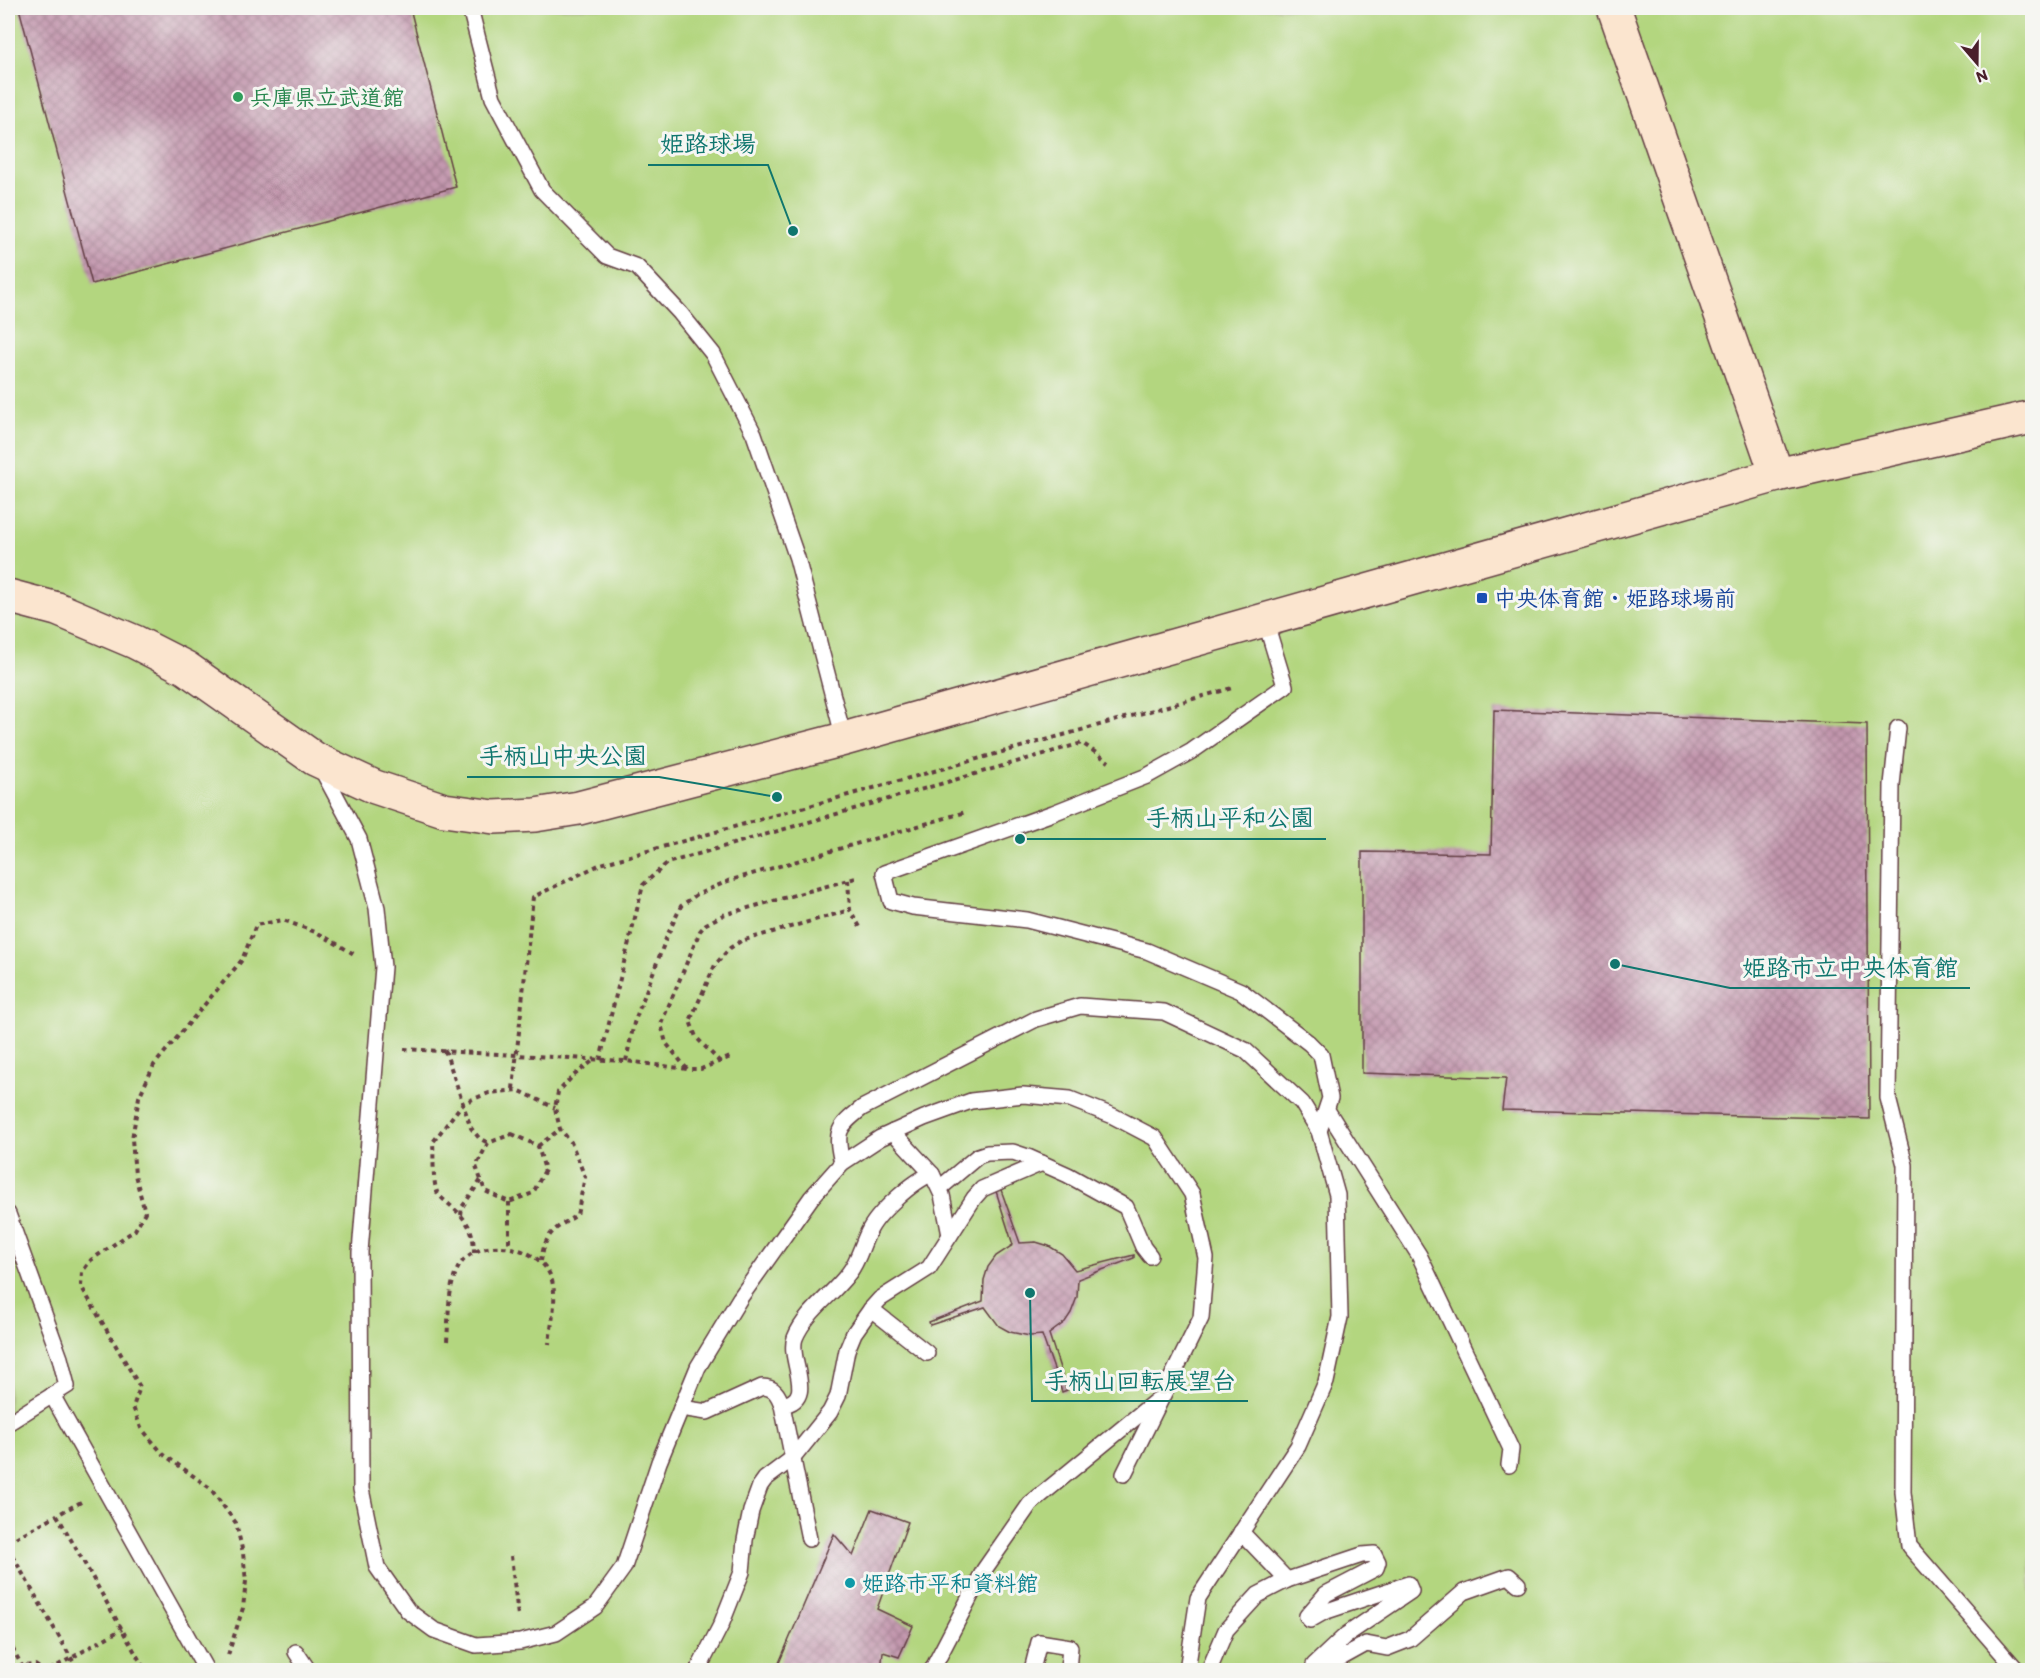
<svg xmlns="http://www.w3.org/2000/svg" width="2040" height="1678" font-family="Itim,'Klee One',sans-serif">
  <defs>
    <pattern id="building-cross-hatch" width="8" height="8" patternUnits="userSpaceOnUse" patternTransform="scale(1.5)"><rect width="8" height="8" fill="#c397ae"/><path d="M0 0l8 8M0 8l8-8" fill="none" stroke="#a07b8e"/></pattern>
  </defs>
  <rect width="100%" height="100%" fill="#f6f6f2"/>
  <filter id="ink" filterUnits="userSpaceOnUse"><feTurbulence type="fractalNoise" baseFrequency=".0167" numOctaves="2"/><feDisplacementMap in="SourceGraphic" scale="12" xChannelSelector="R" yChannelSelector="G"/><feConvolveMatrix kernelMatrix="1 2 1 2 8 2 1 2 1" color-interpolation-filters="sRGB"/></filter>
  <filter id="wash" filterUnits="userSpaceOnUse"><feTurbulence type="fractalNoise" baseFrequency=".008" numOctaves="4" result="noise"/><feDisplacementMap in="SourceGraphic" scale="24" xChannelSelector="R" yChannelSelector="G"/><feGaussianBlur stdDeviation="1.35" result="paint"/><feColorMatrix in="noise" values="0 0 0 0 0 0 0 0 0 0 0 0 0 0 0 0 0 1.4 0 .05"/><feComposite in="paint" operator="in"/></filter>
  <g filter="url(#wash)">
    <rect width="100%" height="100%" fill="#ede5c9"/>
    <!-- green -->
    <rect fill="#b3d67f" stroke="#7e7a55" stroke-width="1.5" x="8" y="8" width="2024" height="1662"/>
    <g id="blocks">
      <!-- building -->
      <g fill="url(#building-cross-hatch)">
        <path d="M19,8H410L456,187L92,284Z"/>
        <path d="M1494,710L1867,724L1869,1119L1502,1110L1506,1078L1362,1073V852L1491,854Z"/>
        <path d="M1000,1187L1020,1243L1036,1242L1049,1246L1062,1254L1075,1270L1134,1255V1258L1078,1279L1077,1297L1071,1313L1065,1322L1049,1334L1067,1390L1062,1392L1042,1335L1030,1336L1010,1332L999,1326L985,1307L930,1325L929,1322L983,1301L984,1280L988,1267L996,1256L1013,1245L995,1188Z"/>
        <path d="M872,1509L908,1522L877,1609L913,1626L899,1657L883,1652L881,1670H776L834,1534L853,1556Z"/>
      </g>
    </g>
  </g>
  <g filter="url(#ink)">
    <use href="#blocks" fill-opacity="0" stroke="#623d43" stroke-width="1.5"/>
    <g fill="none" stroke-linecap="round" stroke-linejoin="round">
      <!-- lane casing -->
      <g stroke="#623d43" stroke-width="18">
        <g id="lane">
          <path d="M470,8L493,98L542,190L607,256L637,267L680,313L713,354L754,434L797,558L844,739"/>
          <path d="M1265,620L1285,686L1192,751L1147,776L1053,813L884,873L891,901L913,907L1027,920L1147,951L1241,991L1309,1043L1321,1055L1330,1098L1319,1131"/>
          <path d="M1898,728L1892,785L1888,1098L1905,1165L1903,1492L1909,1546L2017,1670"/>
          <path d="M320,766L359,839L377,908L383,967L360,1252L361,1489L377,1567L408,1611L434,1630L476,1645L520,1642L556,1633L595,1607L624,1567L659,1462L698,1367L740,1298L811,1198L842,1163L880,1138L924,1118L971,1101L1023,1095L1070,1099L1113,1116L1155,1138L1192,1194L1206,1258L1201,1318L1124,1474"/>
          <path d="M1327,1110L1419,1255L1511,1449L1509,1465"/>
          <path d="M893,1132L932,1174L942,1195L950,1235"/>
          <path d="M842,1163C835,1131 837,1128 862,1108L1036,1019L1080,1006L1164,1012L1245,1050L1302,1103L1319,1131L1337,1195L1340,1317L1326,1382L1298,1446L1198,1598L1187,1670"/>
          <path d="M940,1188L978,1156L987,1153L1013,1152L1028,1157L1068,1175L1126,1207L1143,1247L1150,1256"/>
          <path d="M8,1214L60,1358L67,1386L8,1423"/>
          <path d="M871,1309L927,1353"/>
          <path d="M52,1395L206,1670"/>
          <path d="M782,1405C818,1400 787,1360 795,1338C805,1313 832,1295 848,1274C859,1261 862,1243 870,1229C879,1212 914,1180 932,1174"/>
          <path d="M681,1408L707,1412L762,1387C774,1387 778,1394 782,1405L809,1539"/>
          <path d="M1241,1532L1287,1580"/>
          <path d="M296,1652L308,1670"/>
          <path d="M698,1670L721,1625L742,1572L745,1540L751,1511L760,1486L765,1479L793,1458L830,1412L838,1396L847,1350L854,1333L871,1309L880,1299L929,1268L974,1198L982,1189L1042,1163"/>
          <path d="M932,1670L984,1570L1030,1504L1157,1400"/>
          <path d="M1032,1670L1039,1642L1070,1647L1068,1670"/>
          <path d="M1209,1670L1226,1630L1258,1595L1287,1580L1362,1555L1374,1554L1378,1562L1376,1568L1326,1594L1307,1616L1310,1620L1324,1612L1408,1584L1411,1591L1346,1635L1314,1665L1318,1670"/>
          <path d="M1319,1670L1366,1644L1387,1648L1410,1639L1464,1592L1509,1576L1518,1584"/>
        </g>
      </g>
      <!-- secondary casing -->
      <g stroke="#623d43" stroke-width="36">
        <g id="secondary">
          <path d="M1614,8L1777,475"/>
          <path d="M8,596L57,609L135,642L186,668L315,759L375,787L444,810L494,817L535,815L579,808L844,739L1777,475L2032,417"/>
        </g>
      </g>
      <!-- path -->
      <g stroke="#623d43" stroke-width="4" stroke-dasharray="4.5 4.5" stroke-linecap="butt">
        <path d="M848,880L850,910L860,927"/>
        <path d="M404,1049L626,1061L687,1069H701L733,1056"/>
        <path d="M445,1050L471,1128L479,1138L488,1143"/>
        <path d="M600,1060L643,885L667,863L1082,743L1109,762"/>
        <path d="M626,1061L634,1023L667,936L681,906L696,895L728,881L966,812"/>
        <path d="M720,1062L696,1037L690,1021L715,965L730,948L741,941L850,910"/>
        <path d="M687,1069L666,1043L661,1024L700,931L706,924L723,915L859,877"/>
        <path d="M513,1089L533,897L601,864L1232,688"/>
        <path d="M512,1134L538,1146L545,1170L533,1193L509,1202L485,1191L476,1166L488,1143Z"/>
        <path d="M538,1146L560,1129"/>
        <path d="M509,1202V1247"/>
        <path d="M461,1215L462,1207L481,1180"/>
        <path d="M474,1253C474,1231 468,1221 452,1207C448,1203 442,1199 438,1194C432,1183 434,1155 433,1142L463,1103L489,1093L518,1090L555,1108"/>
        <path d="M541,1261C545,1233 554,1229 577,1215L585,1177L571,1142L560,1129L555,1108L558,1092L573,1076L594,1060"/>
        <path d="M447,1341C449,1317 447,1290 458,1268C475,1235 536,1243 550,1275C559,1296 551,1322 549,1344"/>
        <path d="M81,1502L57,1515L145,1670"/>
        <path d="M8,1542L57,1515"/>
        <path d="M8,1548L78,1670"/>
        <path d="M511,1556L518,1616"/>
        <path d="M8,1640L22,1666"/>
        <path d="M228,1655L243,1608L246,1581L243,1553L236,1523L210,1488L163,1454L141,1428L133,1407L140,1387L81,1286L82,1272L91,1260L135,1230L145,1212L135,1175L132,1139L139,1097L154,1065L242,960L256,925L283,920L318,933L354,954"/>
        <path d="M19,1670L22,1666L35,1665L43,1670"/>
        <path d="M50,1670L122,1629"/>
      </g>
      <!-- lane -->
      <use href="#lane" stroke="#fff" stroke-width="15"/>
      <!-- secondary -->
      <use href="#secondary" stroke="#fbe5cf" stroke-width="33"/>
    </g>
  </g>
  <!-- markers -->
  <circle fill="#2e9e5b" stroke="#f6f6f2" stroke-width="2" cx="238" cy="97" r="6"/>
  <rect fill="#1a4fb4" stroke="#f6f6f2" stroke-width="2" x="1476" y="592" width="12" height="12" rx="3"/>
  <circle fill="#0f9aa8" stroke="#f6f6f2" stroke-width="2" cx="850" cy="1583" r="6"/>
  <g text-anchor="middle" stroke-width="6" stroke-linejoin="round" paint-order="stroke">
    <!-- leisure labels -->
    <g font-size="22" font-weight="bold" fill="#27864d" stroke="#f6f6f2" text-anchor="start">
      <text x="250" y="105">兵庫県立武道館</text>
    </g>
    <!-- transit labels -->
    <g font-size="22" font-weight="bold" fill="#164399" stroke="#f6f6f2" text-anchor="start">
      <text x="1494" y="606">中央体育館・姫路球場前</text>
    </g>
    <!-- culture labels -->
    <g font-size="22" font-weight="bold" fill="#0d838f" stroke="#f6f6f2" text-anchor="start">
      <text x="862" y="1591">姫路市平和資料館</text>
    </g>
  </g>
  <!-- callouts -->
  <path fill="none" stroke="#0f766e" stroke-width="2" d="M793 231L768 165H648M777 797L659 777H467M1020 839L1134 839H1326M1615 964L1730 988H1970M1030 1293L1032 1401H1248"/>
  <g fill="#0f766e" stroke="#f6f6f2" stroke-width="2">
    <circle cx="793" cy="231" r="6"/>
    <circle cx="777" cy="797" r="6"/>
    <circle cx="1020" cy="839" r="6"/>
    <circle cx="1615" cy="964" r="6"/>
    <circle cx="1030" cy="1293" r="6"/>
  </g>
  <g font-size="24" text-anchor="middle" font-weight="bold" fill="#0f766e" stroke="#f6f6f2" stroke-width="6" stroke-linejoin="round" paint-order="stroke">
    <text x="708" y="152">姫路球場</text>
    <text x="563" y="764">手柄山中央公園</text>
    <text x="1230" y="826">手柄山平和公園</text>
    <text x="1850" y="976">姫路市立中央体育館</text>
    <text x="1140" y="1389">手柄山回転展望台</text>
  </g>
  <!-- margin -->
  <rect width="2040" height="1678" fill="none" stroke="#f6f6f2" stroke-width="30"/>
  <!-- north arrow -->
  <g transform="translate(1977 63) rotate(160)" stroke="#f6f6f2" stroke-width="4.5" paint-order="stroke">
  <path d="M0-4.5L10 22L0 15L-10 22Z" fill="#4a1f2b"/>
  <text y="-9" font-size="16" font-weight="bold" text-anchor="middle" fill="#4a1f2b">N</text>
  </g>
</svg>
